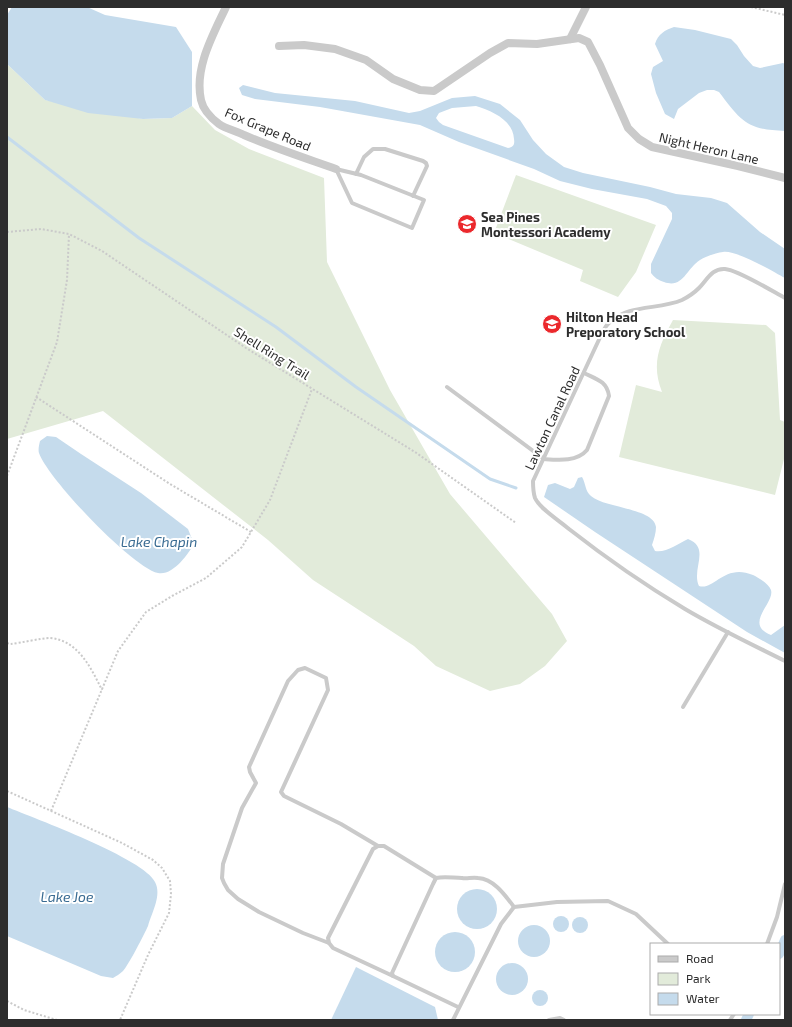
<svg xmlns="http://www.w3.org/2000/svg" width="792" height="1027" font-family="'Exo 2',sans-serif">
  <rect width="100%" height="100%" fill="#fff"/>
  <!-- green -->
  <g fill="#e2ebda">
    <path d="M7,64L45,100L143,119L172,118L192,106L215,130L249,149L324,178L327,262L390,390L450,494L552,614L567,641L545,666L520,684L490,691L436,666L414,646L313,580L268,540L103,411L7,439Z"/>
    <path d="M516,175L656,225L636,272L618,297L580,281L583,270L494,233Z"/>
    <path d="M673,320L766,325L775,333L780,420L785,422V455L775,495L619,457L636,385L662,392C651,364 659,345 673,320Z"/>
  </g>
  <!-- water -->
  <g fill="#c5dbec" fill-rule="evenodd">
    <path d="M12,7H87L105,15L176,27L192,52V106L172,118L143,119L88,113L45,100L7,64V15Z"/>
    <path d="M674,27L695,30L731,39L737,45L744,56L753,66L760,68L783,63L785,64V131C747,130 741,121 719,92L714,90H707L699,93L678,109L674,119L665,114L656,93L651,74L653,67L663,61L655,44C658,34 665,30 674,27Z"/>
    <path d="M243,85L275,93L355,101L409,113L420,111L452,98L475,96L500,104L520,120L533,140L546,154L564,167L583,173L650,187L676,194L711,198L727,203L760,232L785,249V278C772,271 737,250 723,252C716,253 706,256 700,260C686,269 683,289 664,282C658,280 655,278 651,273V264L672,219V213L666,206L647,199L592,189L560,181L534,169L459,142L420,125L320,107L255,99L242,95L239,88ZM476,106C492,111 513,120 514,139C515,145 513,147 508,148L443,125L439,122L436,118L439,113L452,108Z"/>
    <path d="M47,436L56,437L81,454L141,493L188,529L194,544C188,554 173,576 158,573C133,568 48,479 39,453C38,450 39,445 40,441Z"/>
    <path d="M582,477C586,484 585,491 591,496C604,508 654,508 656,527C656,533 654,539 652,545L655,551C666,553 678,544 688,539C711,548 691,569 699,586C714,591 724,563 753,575C759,578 769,584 771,590C775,603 743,624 771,635L785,625V653L747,632L595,532L544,497L548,485L555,483L570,489L574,487L578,478Z"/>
    <path d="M7,807C34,818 145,859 155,882C162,895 152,912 148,926C145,933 128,966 123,971C120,974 116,976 113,978L101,976L7,936Z"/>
    <circle cx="477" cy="909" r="20"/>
    <circle cx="561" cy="924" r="8"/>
    <circle cx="580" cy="925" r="8"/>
    <circle cx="534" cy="941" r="16"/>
    <circle cx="455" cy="952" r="20"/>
    <circle cx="512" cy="979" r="16"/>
    <path d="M356,967L435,1007L438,1020H331Z"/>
    <circle cx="540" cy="998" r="8"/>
  </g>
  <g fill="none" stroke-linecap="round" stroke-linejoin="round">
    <!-- stream -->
    <path stroke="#c5dbec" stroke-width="3" d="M7,137L139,238L276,327L356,387L490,479L516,488"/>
    <!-- canal -->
    <g stroke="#c5dbec" stroke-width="10">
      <path d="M779,954L785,940"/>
      <path d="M746,1020L749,1014"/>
    </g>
    <!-- path -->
    <g stroke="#cacaca" stroke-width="2" stroke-dasharray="2 2" stroke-linecap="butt">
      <path d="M751,7L785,15"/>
      <path d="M7,232L41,229L69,234L102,251L246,348L415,452L516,523"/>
      <path d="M36,397L170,484L251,532"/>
      <path d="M7,476L57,342L67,280L69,234"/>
      <path d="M7,643L10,644C21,643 41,638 50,638C78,640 91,668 102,690"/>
      <path d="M7,791L122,843L153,860L162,868L170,881L171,894L169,913L148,955L120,1020"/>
      <path d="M51,811L118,651L146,612L172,596L206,578L242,547L270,500L312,389"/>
      <path d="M7,1001L24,1010L57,1020"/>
    </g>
    <!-- lane -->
    <g stroke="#cacaca" stroke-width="4">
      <path d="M336,169L361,175L424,200L412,228L352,203Z"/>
      <path d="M356,174L364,157L373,149H385L423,161L426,163L427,166L413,196"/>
      <path d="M785,298C772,291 738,270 725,269C712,268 707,280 699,288C694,293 688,297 682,300C659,310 629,304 610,322C607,324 605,328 603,331L533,481C533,487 533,492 535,498C540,509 560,521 569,529C606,558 645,585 685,609C717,628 751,644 785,661"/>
      <path d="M447,387L544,459C558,460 577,462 587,450L609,396C607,381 596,379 584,373"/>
      <path d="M683,707L728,632"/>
      <path d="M329,943L303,933L259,912L238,899L228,890L224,883L222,878L223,864L242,808L256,783L250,772L249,767L288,681L298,670L305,668L326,678L328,690L281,792L284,796L341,824L378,846"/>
      <path d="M767,944L777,917L785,884"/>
      <path d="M393,976L333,948L329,943L328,938L373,849L378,846H384L436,878"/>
      <path d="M458,1007L393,976L392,973L433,884L436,878C445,876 453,878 462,878C467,879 472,877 478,878C494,879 505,895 514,907"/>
      <path d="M453,1020L501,924L514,907L557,902L608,901L636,914L668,944"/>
      <path d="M549,1020L560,1018L564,1020"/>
      <path d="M730,1020L734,1014"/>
    </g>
    <!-- street -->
    <g stroke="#cacaca" stroke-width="8">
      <path d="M226,7C213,35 194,68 201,100C203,109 211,118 219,124C226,129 236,131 244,135C274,148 305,158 336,169"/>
      <path d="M570,39L586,7"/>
      <path d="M279,46L304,45L335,49L366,60L393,79L420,90L434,91L490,53L508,43L537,44L579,38L588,42L600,65L628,128L639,139L652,147L738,166L785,178"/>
    </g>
  </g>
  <!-- icons -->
  <defs>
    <g id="school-disc" transform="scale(1)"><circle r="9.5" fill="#eb282c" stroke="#fff"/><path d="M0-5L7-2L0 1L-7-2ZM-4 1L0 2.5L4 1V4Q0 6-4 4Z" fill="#fff"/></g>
  </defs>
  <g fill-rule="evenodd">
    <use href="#school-disc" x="467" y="224"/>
    <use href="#school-disc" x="552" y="324"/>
  </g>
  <g text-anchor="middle" stroke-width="4" stroke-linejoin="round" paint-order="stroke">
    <!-- street labels -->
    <g font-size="13" fill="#2d2d2d" stroke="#fff">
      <text transform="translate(268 129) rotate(23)" y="5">Fox Grape Road</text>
      <text transform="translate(709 148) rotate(13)" y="5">Night Heron Lane</text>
      <text transform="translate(272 353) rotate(32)" y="5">Shell Ring Trail</text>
      <text transform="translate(552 418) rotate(-65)" y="5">Lawton Canal Road</text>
    </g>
    <!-- poi labels -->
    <g font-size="13" font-weight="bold" fill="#2d2d2d" stroke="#fff" text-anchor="start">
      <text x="481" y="222">Sea Pines<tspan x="481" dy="15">Montessori Academy</tspan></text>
      <text x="566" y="322">Hilton Head<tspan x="566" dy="15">Preporatory School</tspan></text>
    </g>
    <!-- water labels -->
    <g font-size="14" font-style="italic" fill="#396b92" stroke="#fff">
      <text x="159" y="547">Lake Chapin</text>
      <text x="67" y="902">Lake Joe</text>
    </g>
  </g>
  <!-- border -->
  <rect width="792" height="1027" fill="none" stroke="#2d2d2d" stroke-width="16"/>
  <!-- legend -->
  <rect x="650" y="943" width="130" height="72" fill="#ffffff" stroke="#ababab"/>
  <rect x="658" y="956" width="20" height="6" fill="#cacaca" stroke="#ababab"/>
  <text x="686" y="963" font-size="12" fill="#2d2d2d">Road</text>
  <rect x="658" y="973" width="20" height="12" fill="#e2ebda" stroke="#ababab"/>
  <text x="686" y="983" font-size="12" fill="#2d2d2d">Park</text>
  <rect x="658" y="993" width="20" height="12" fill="#c5dbec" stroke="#ababab"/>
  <text x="686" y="1003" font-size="12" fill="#2d2d2d">Water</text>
</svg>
